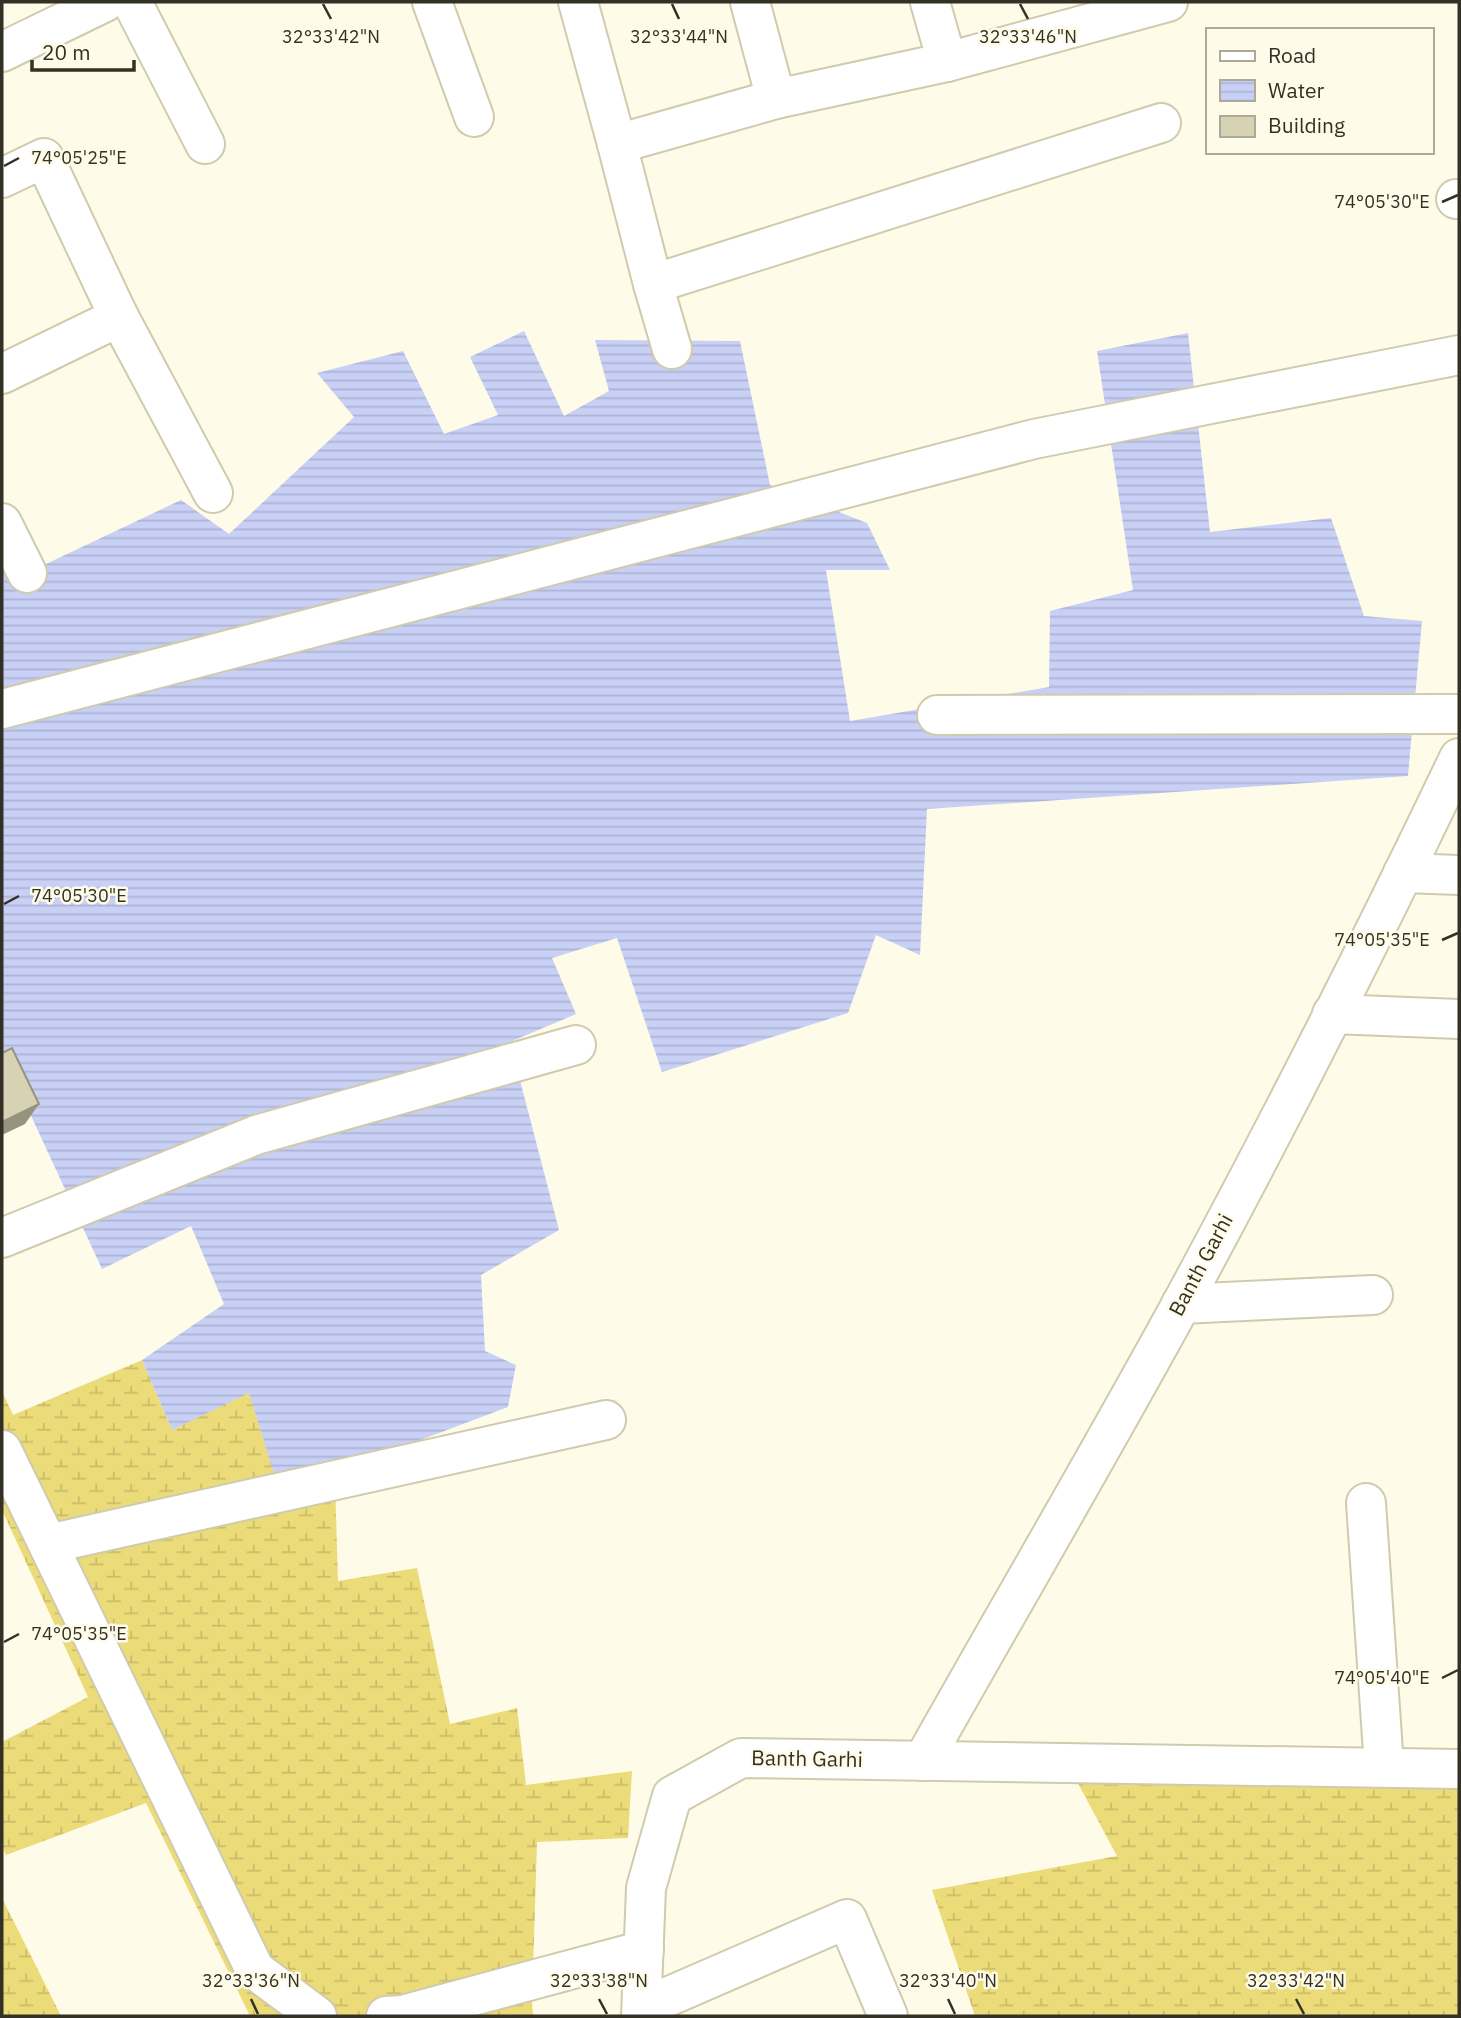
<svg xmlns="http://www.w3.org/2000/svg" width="1461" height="2018" font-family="'IBM Plex Sans',sans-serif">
  <defs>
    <pattern id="wetland-marsh" width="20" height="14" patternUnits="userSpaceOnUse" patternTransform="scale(1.75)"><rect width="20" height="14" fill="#ecdb79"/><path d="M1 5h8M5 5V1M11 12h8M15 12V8" fill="none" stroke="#cbbc68"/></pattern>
    <pattern id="water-rules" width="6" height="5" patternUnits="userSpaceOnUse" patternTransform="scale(1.75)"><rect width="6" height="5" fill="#c8d0f5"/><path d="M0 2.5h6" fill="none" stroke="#acb3d2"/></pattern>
  </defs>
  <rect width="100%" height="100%" fill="#fefbe9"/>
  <!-- wetland -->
  <g fill="url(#wetland-marsh)">
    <path d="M142,1360L172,1430L249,1392L280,1492L335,1481L338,1581L417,1568L450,1724L517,1708L526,1785L632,1771L628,1838L537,1842L532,2002L533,2016H250L146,1803L6,1855L2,1846V1742L88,1697L2,1510V1391L13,1415Z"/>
    <path d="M1067,1763L1459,1769V2016H975L932,1890L1117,1856Z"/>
    <path d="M2,1898L61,2016H2Z"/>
  </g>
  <!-- water -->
  <path fill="url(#water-rules)" d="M524,331L564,416L609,391L595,340L740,341L770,485L867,523L890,570H826L850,721L1049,687L1050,611L1133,590L1097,351L1188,333L1210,532L1331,518L1364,616L1422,621L1408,776L927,809L920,955L876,935L848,1013L662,1072L617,938L552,958L576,1014L510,1042L559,1230L481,1275L485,1351L516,1365L508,1407L280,1493L249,1393L172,1430L142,1360L224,1304L191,1226L102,1269L2,1053V539L27,573L181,500L229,534L354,417L317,373L403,351L444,434L498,415L470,357Z"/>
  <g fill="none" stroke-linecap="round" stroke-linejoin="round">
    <!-- minor casing -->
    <g stroke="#d0cbad" stroke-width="42">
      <g id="minor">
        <path d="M132,2L205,144"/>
        <path d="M432,2L474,117"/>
        <path d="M578,2L617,144L776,99L947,62L1168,2"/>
        <path d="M750,2L776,99"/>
        <path d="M930,2L947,62"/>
        <path d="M2,52L105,2"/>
        <path d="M617,144L653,284L1161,123"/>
        <path d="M2,178L44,158L119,317L213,493"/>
        <path d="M1456,199H1459"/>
        <path d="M653,284L672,349"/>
        <path d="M2,374L119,317"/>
        <path d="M2,523L27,573"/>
        <path d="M2,709L1034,439L1459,355"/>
        <path d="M937,715L1459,714"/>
        <path d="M1403,873L1459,875"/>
        <path d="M1332,1014L1459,1019"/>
        <path d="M2,1238L256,1135L576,1045"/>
        <path d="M1181,1304L1373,1295"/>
        <path d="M2,1450L255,1970L317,2016"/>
        <path d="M1366,1503L1384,1767"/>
        <path d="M48,1544L606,1420"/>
        <path d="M923,1761C1009,1608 1098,1457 1182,1303C1279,1124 1371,942 1459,758"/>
        <path d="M642,2008L847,1919L888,2016"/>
        <path d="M386,2016L402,2015L644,1950"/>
        <path d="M641,2016L646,1888L672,1796L741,1758L1459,1769"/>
      </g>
    </g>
    <!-- minor -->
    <use href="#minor" stroke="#fff" stroke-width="38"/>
  </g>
  <!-- shaded-wall -->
  <path fill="#96937e" d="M39,1104L25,1124L2,1135V1122Z"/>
  <!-- building -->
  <path fill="#d7d2b4" stroke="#96937e" stroke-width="2" d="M12,1048L39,1104L2,1122V1053Z"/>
  <!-- ticks -->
  <path fill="none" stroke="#333126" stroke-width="2.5" d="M323,4L331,19M672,4L679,19M1020,4L1028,19M4,166L19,158M1442,202L1458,195M4,904L19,896M1442,940L1458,933M4,1642L19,1634M1442,1678L1458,1670M251,1999L258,2014M599,1999L607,2014M948,1999L955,2014M1296,1999L1304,2014"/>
  <g text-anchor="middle" stroke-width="5" stroke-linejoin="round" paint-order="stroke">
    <!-- street labels -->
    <g font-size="21" fill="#333126" stroke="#fefbe9">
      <text transform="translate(1201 1265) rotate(-62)" y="7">Banth Garhi</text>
      <text transform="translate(807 1759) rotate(1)" y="7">Banth Garhi</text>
    </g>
  </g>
  <g font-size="18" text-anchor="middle" fill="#333126" stroke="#fefbe9" stroke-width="5" stroke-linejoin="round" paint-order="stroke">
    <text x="331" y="43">32°33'42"N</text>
    <text x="679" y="43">32°33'44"N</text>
    <text x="1028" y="43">32°33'46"N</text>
    <text x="79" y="164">74°05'25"E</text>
    <text x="1382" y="208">74°05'30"E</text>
    <text x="79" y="902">74°05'30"E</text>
    <text x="1382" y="946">74°05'35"E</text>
    <text x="79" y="1640">74°05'35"E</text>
    <text x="1382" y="1684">74°05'40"E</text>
    <text x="251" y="1987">32°33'36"N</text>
    <text x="599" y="1987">32°33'38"N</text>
    <text x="948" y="1987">32°33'40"N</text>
    <text x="1296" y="1987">32°33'42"N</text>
  </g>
  <!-- border -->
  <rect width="1461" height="2018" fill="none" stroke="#333126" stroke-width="7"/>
  <!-- legend -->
  <rect x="1206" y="28" width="228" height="126" fill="#fefbe9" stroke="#adaa9b" stroke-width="2"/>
  <rect x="1220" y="51" width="35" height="10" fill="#ffffff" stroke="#adaa9b" stroke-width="2"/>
  <text x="1268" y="63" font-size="21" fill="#333126">Road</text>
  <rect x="1220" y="80" width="35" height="21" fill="url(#water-rules)" stroke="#adaa9b" stroke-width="2"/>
  <text x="1268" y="98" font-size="21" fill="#333126">Water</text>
  <rect x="1220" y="116" width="35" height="21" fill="#d7d2b4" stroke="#adaa9b" stroke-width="2"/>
  <text x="1268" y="133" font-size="21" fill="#333126">Building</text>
  <!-- scale -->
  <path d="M32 60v10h102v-10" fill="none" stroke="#333126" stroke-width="3.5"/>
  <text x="42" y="60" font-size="21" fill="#333126" stroke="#fefbe9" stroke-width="5" paint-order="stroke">20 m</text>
</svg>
